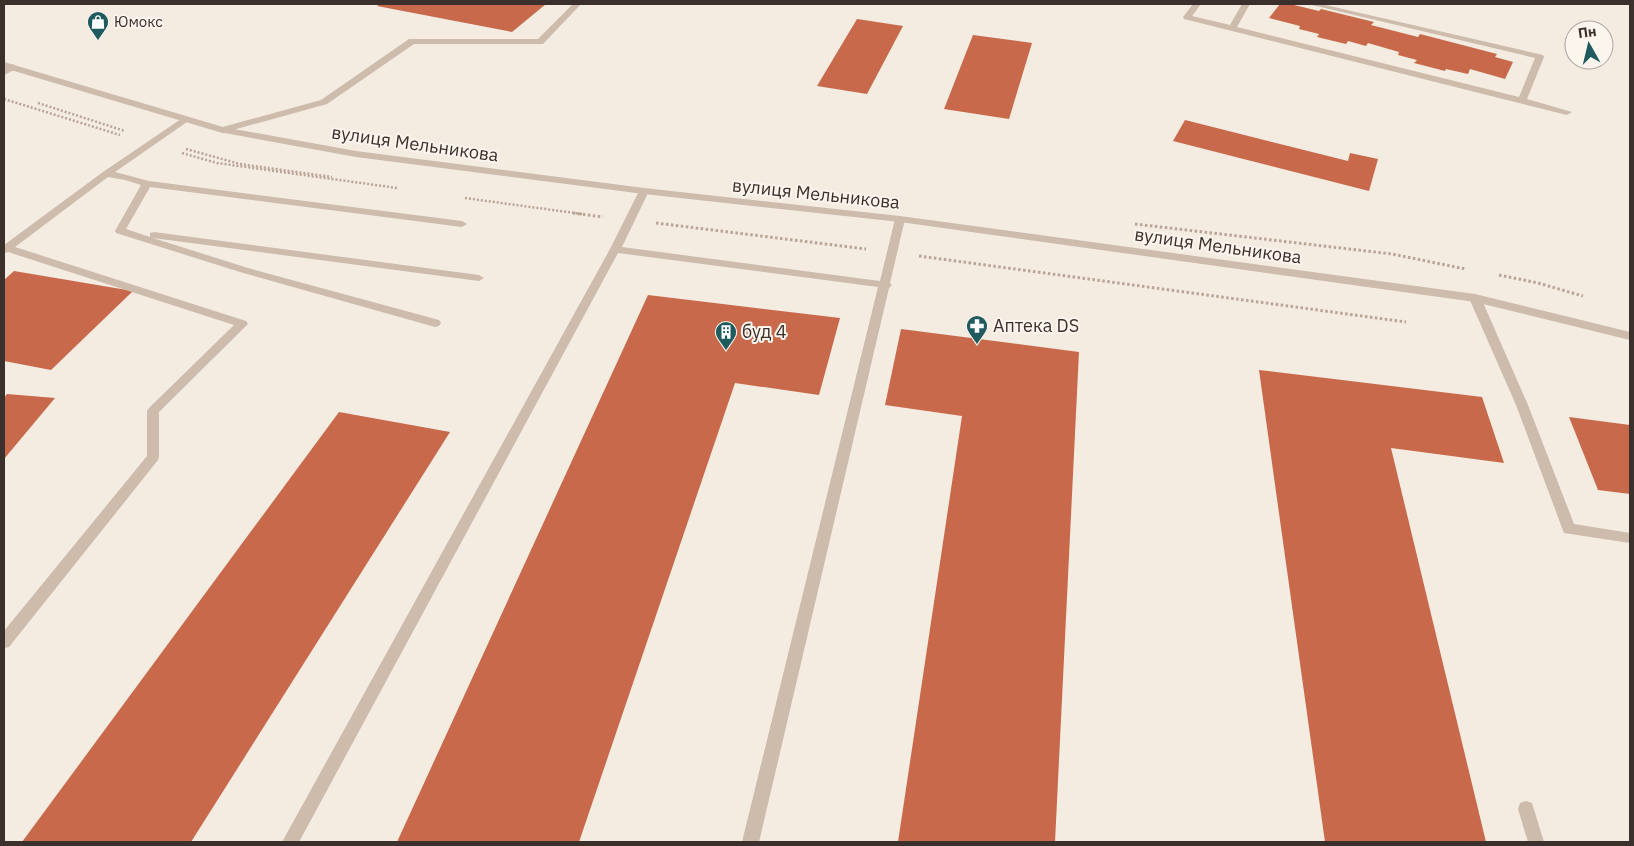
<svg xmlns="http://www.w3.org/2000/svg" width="1634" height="846" font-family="'IBM Plex Sans',sans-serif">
  <rect width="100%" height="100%" fill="#f4ebe1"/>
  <!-- building -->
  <g fill="#c8694b">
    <path d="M380,4H546L512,32L377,6Z"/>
    <path d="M1280,4H1290L1319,11L1321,9L1374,22L1371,25L1418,37L1420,34L1497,54L1495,57L1513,62L1505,79L1470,69L1468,74L1446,69L1445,71L1414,63L1417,60L1398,55L1399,52L1368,43L1366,46L1348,41L1346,44L1317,37L1319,34L1299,29L1300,26L1269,18Z"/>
    <path d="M857,19L903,26L867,94L817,86Z"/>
    <path d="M973,35L1032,43L1009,119L944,109Z"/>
    <path d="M1185,120L1348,161L1350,153L1378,159L1369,191L1173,141Z"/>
    <path d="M14,271L133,291L51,370L4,361V280Z"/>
    <path d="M648,295L840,318L819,395L735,383L579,842H397Z"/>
    <path d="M901,329L1079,352L1055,842H898L962,416L885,405Z"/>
    <path d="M1259,370L1482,397L1504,463L1391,448L1486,842H1325Z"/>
    <path d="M7,394L55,398L4,459V398Z"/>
    <path d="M339,412L450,432L191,842H22Z"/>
    <path d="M1569,417L1630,425V494L1598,490Z"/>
  </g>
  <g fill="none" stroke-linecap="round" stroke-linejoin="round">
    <!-- path-far1 -->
    <g stroke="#b9a596" stroke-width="2.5" stroke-dasharray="2 2" stroke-linecap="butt">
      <path d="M4,99L120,135"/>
      <path d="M38,103L125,131"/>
      <path d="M186,149L240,164L332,177"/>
      <path d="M182,153L217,163L397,188"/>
      <path d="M465,198L582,214"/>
    </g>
    <!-- path -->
    <g stroke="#b9a596" stroke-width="3" stroke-dasharray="2.5 2.5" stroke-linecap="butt">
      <path d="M573,213L603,217"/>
      <path d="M656,223L866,249"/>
      <path d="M1135,224L1392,254L1466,269"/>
      <path d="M919,256L1406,322"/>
      <path d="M1499,275L1538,283L1583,296"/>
    </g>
    <!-- service -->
    <g fill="#cdbbac" fill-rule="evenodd">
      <path d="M573,4H581L543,44H414L327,104L222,133L217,130L219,128L321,100L409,39H538Z"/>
      <path d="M1193,4H1201L1192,16L1230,25L1242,4H1250L1237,27L1519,97L1535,58L1308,4H1321L1543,55L1544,57L1527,99L1572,112L1567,115L1184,19L1183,17Z"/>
      <path d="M13,64L17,67L16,69L4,75V69Z"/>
      <path d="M184,117L189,120L187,122L115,172L149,181L462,221L467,224L462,227L150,187L126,229L150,237V233L154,232L479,275L484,278L479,281L153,238L248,268L439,320L441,323L439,326L435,327L240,272L116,233L115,231L141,185L125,180L108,177L15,247L246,321L248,324L159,412V457L158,460L9,647L4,648V631L147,456V411L149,408L234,325L8,252L4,253V245L103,172Z"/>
      <path d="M644,188L649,191L622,247L880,281L895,219L900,216L905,219L890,283L892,285L889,288L759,842H742L878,287L618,253L299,842H282L610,249L639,191Z"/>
      <path d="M1475,294L1481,298L1528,405L1574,524L1630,533V543L1564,533L1516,405L1469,298Z"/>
      <path d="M1526,801L1532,803L1544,842H1528L1518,809L1520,803Z"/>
    </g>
    <!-- minor -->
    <path fill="#cdbbac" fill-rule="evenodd" d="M4,62L223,127L356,151L644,188L900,216L1475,294L1630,332V340L1475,302L900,222L644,194L356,157L219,132L4,68Z"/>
  </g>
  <!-- icons -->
  <defs>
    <g id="shop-pin" transform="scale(1.125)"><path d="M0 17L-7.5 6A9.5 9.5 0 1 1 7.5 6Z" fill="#1f5a5e" stroke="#fbf5ee"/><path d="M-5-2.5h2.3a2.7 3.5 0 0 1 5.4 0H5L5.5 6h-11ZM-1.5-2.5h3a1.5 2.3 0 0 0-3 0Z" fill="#fff"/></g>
    <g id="pharmacy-pin" transform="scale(1.125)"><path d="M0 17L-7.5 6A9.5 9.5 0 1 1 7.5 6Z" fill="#1f5a5e" stroke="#fbf5ee"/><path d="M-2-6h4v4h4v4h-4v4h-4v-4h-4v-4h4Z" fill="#fff"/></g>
    <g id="building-pin" transform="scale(1.125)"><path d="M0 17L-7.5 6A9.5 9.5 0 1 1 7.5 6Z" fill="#1f5a5e" stroke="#fbf5ee"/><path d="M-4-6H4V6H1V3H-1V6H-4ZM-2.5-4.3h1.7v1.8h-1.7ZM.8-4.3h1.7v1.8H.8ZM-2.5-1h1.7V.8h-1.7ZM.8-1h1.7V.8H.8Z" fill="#fff"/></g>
  </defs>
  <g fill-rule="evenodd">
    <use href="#shop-pin" x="98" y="22"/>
    <use href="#pharmacy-pin" x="977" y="326"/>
    <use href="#building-pin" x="726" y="332"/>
  </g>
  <g text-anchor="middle" stroke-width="4" stroke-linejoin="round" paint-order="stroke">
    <!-- far-poi labels -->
    <g font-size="15" fill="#3b302b" stroke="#fbf5ee" text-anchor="start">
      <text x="114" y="27">Юмокс</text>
    </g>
    <!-- street labels -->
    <g font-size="18" fill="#3b302b" stroke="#fbf5ee">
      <text transform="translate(415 144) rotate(8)" y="6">вулиця Мельникова</text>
      <text transform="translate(816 194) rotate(6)" y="6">вулиця Мельникова</text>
      <text transform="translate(1218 246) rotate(8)" y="6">вулиця Мельникова</text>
    </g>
    <!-- poi labels -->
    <g font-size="18" fill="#3b302b" stroke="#fbf5ee" text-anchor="start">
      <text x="993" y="332">Аптека DS</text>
      <text x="742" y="338">буд 4</text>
    </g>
  </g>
  <!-- border -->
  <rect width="1634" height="846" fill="none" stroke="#3b302b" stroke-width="10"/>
  <!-- north arrow -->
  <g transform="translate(1589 45) rotate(352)"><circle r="24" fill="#fbf5ee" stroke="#aea6a0"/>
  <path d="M0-4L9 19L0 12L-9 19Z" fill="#1f5a5e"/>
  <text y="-8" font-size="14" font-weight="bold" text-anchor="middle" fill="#3b302b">Пн</text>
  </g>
</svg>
